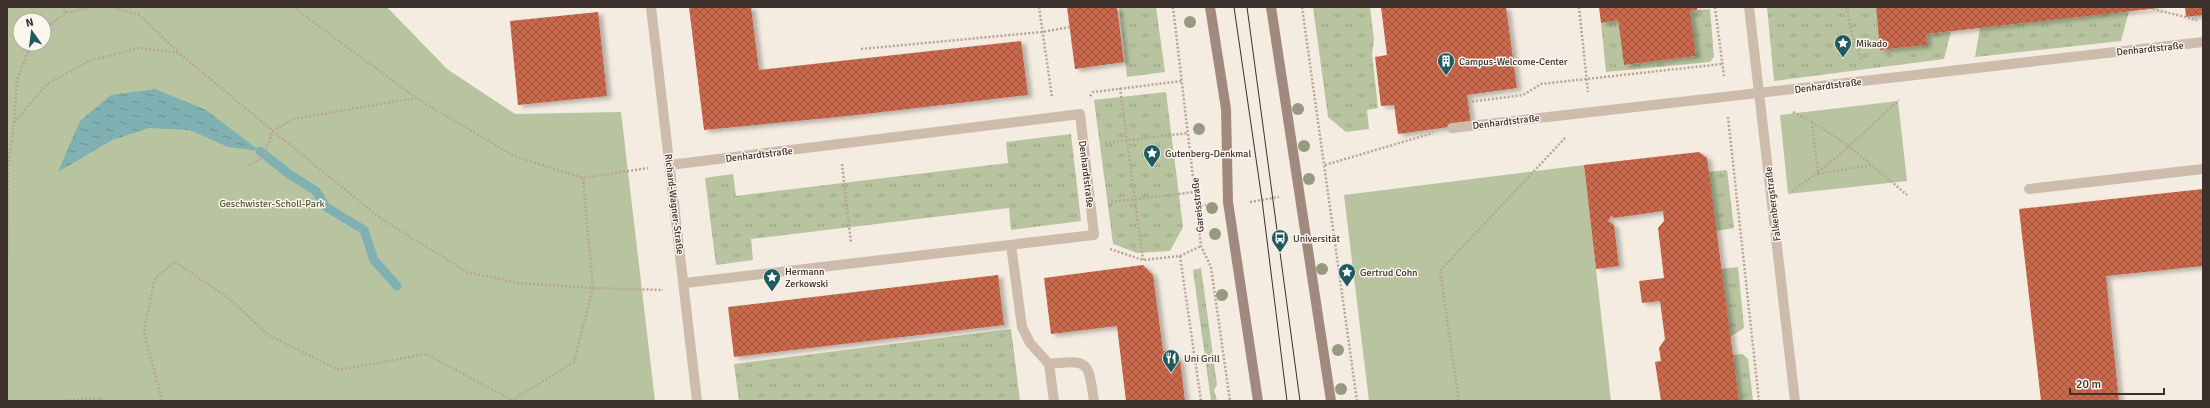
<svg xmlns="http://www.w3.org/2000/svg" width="2210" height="408" font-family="Signika,sans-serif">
  <defs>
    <pattern id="grass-tufts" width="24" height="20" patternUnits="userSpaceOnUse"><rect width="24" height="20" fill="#b8c4a0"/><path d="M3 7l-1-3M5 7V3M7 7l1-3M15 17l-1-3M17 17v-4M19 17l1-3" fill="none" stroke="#97a083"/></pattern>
    <pattern id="water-ripples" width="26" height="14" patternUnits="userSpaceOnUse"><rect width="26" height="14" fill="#7fb0b2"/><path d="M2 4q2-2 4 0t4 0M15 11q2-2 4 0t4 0" fill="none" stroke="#699091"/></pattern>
    <pattern id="building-cross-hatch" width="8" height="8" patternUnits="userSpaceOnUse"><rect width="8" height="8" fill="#c8694b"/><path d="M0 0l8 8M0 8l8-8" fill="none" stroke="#a4573f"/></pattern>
    <filter id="shadow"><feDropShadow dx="4.5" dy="2.5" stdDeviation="2" flood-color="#0004"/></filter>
  </defs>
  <rect width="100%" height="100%" fill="#f4ebe1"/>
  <!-- grass -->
  <g fill="url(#grass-tufts)">
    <path d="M1119,7H1156L1165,72L1127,77Z"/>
    <path d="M1313,7H1370L1374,40L1372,54L1378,108L1367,110L1369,129L1346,132L1328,117Z"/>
    <path d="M1767,7H1876L1880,50L1927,45L1926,34L1951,31L1944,59L1774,81Z"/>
    <path d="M1710,9L1714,57L1710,62L1606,72L1601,23L1618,20L1624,65L1695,56L1690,11Z"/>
    <path d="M2129,11L2121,41L1975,57L1980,28Z"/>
    <path d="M1166,92L1183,227L1170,251L1137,253L1113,244L1094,100Z"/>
    <path d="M1071,134L1081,221L1011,230L1009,208L751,239L753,260L716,265L705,178L733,174L736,196L1008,163L1006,142Z"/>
    <path d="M1727,170L1734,228L1716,231L1708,172Z"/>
    <path d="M1738,267L1744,328L1730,337L1721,269Z"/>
    <path d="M1201,268L1217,385L1214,390L1217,401H1211L1193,270Z"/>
    <path d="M1011,329L1020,401H739L734,364Z"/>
    <path d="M1742,354L1748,359L1753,401H1739L1732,355Z"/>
  </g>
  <!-- green -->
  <g fill="#b8c4a0" fill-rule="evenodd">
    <path d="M7,7H387L447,69L515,114L621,112L655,401H7ZM20,20H44V44H20Z"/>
    <path d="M1898,101L1907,181L1788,194L1780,115Z"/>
    <path d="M1584,165L1611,401H1369L1344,195Z"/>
  </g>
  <!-- water -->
  <path fill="url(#water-ripples)" d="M155,89L206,110L260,151L228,147L190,130L149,128L112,140L58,172L80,121L111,95Z"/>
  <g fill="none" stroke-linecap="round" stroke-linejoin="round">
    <!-- stream -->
    <path stroke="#7fb0b2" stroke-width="9" d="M260,151L289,174L316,191L326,207L364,230L374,260L397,286"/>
  </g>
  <!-- building -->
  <g fill="url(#building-cross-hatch)" filter="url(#shadow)">
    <path d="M689,7H751L759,70L1021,41L1028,95L848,116L704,130Z"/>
    <path d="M1067,7H1117L1124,62L1075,69Z"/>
    <path d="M1381,7H1506L1517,88L1467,95L1471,124L1398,134L1394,105L1381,106L1375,57L1387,55Z"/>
    <path d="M1599,7H1697V10L1690,11L1696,56L1624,65L1618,20L1601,23Z"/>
    <path d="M1876,7H2159V8L1926,34L1927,45L1880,50Z"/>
    <path d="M2185,7H2203V15L2186,17Z"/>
    <path d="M598,12L607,96L518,105L510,21Z"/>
    <path d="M1699,152L1707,158L1739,401H1661L1655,362L1661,361L1659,348L1665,339L1660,301L1642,303L1639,281L1664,278L1658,228L1664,221L1663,211L1614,218L1611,216L1608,221L1614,225L1619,266L1596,269L1584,165Z"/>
    <path d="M2203,189V266L2106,276L2119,401H2041L2019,209Z"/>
    <path d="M1143,265L1153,275L1163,351L1168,350L1180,360L1185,401H1126L1117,326L1051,334L1044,278Z"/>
    <path d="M998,275L1004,325L734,357L728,307Z"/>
  </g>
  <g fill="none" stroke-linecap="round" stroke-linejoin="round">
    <!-- path -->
    <g stroke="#b9a596" stroke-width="2.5" stroke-dasharray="2 2" stroke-linecap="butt">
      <path d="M64,7L66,13"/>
      <path d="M111,7L139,15L178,52"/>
      <path d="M293,7L416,98L514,156L583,178L648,168"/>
      <path d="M1039,7L1052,97"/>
      <path d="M1173,7L1201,246L1211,267L1230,401"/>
      <path d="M1302,7L1357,401"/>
      <path d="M1579,7L1588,92"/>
      <path d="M1715,7L1724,76"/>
      <path d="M1847,7L1850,27L1861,60"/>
      <path d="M2153,9L2197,20"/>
      <path d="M44,29L66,13L94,7"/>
      <path d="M861,49L1042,32L1070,27"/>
      <path d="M1120,88L1143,260"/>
      <path d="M1090,96L1093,92L1182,81"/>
      <path d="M1468,102L1523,95L1541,84L1722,64"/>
      <path d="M1793,112C1836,133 1871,164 1907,195"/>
      <path d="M1728,117L1759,401"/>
      <path d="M1812,122L1818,174L1872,165"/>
      <path d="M14,123L17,80L31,44"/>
      <path d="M1105,143L1188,133"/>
      <path d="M842,164L851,243"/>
      <path d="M249,165L263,158L273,131L380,218L467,272L518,283L593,288L574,362L511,401"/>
      <path d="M1325,165L1433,133"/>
      <path d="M583,178L593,288L663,290"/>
      <path d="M1792,191C1832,164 1865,132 1899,100"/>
      <path d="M1111,202L1195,192"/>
      <path d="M1250,202L1279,197"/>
      <path d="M1197,206L1206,205"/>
      <path d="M1110,249L1143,260L1180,256L1201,246"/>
      <path d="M1180,256L1201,401"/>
      <path d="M7,282L8,167L14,123L47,84L89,61L138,48L179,53L273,131L293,119L416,98"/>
      <path d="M57,401L101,398V401"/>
      <path d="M162,401L144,331L155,278L175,262L230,299L268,335L339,370L426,354L512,400"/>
      <path d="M1459,401L1440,271L1565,138"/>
    </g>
    <!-- service -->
    <g stroke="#cdbbac" stroke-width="10">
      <path d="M1749,7L1795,401"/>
      <path d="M1452,128L2203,42"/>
      <path d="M2029,189L2203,169"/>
      <path d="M1011,245L1022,327L1030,343L1049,364L1054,401"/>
      <path d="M1049,364C1090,359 1088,362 1094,401"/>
    </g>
    <!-- minor -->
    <g stroke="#cdbbac" stroke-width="10">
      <path d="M651,7L697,401"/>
      <path d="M670,165L1080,114L1094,235L685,283"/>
    </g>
    <!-- secondary -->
    <g stroke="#a18a7d" stroke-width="10">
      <path d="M1210,7L1226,109L1228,202L1258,401"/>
      <path d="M1271,7L1331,401"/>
    </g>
    <!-- tram -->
    <g stroke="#3b302b" stroke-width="1">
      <path d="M1234,7L1262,200L1287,401"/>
      <path d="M1247,7L1300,401"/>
    </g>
  </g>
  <!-- trees -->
  <g fill="#969b7f">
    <circle cx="1190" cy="22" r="6"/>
    <circle cx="1298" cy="109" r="6"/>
    <circle cx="1199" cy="129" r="6"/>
    <circle cx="1304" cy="146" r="6"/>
    <circle cx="1309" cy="179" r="6"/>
    <circle cx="1212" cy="208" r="6"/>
    <circle cx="1215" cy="234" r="6"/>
    <circle cx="1322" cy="269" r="6"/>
    <circle cx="1222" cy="295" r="6"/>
    <circle cx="1338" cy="350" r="6"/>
    <circle cx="1341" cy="389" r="6"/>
  </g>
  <!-- icons -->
  <defs>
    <g id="sight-pin" transform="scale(0.9)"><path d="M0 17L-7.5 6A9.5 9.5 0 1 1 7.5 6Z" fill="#1f5a5e" stroke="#fbf5ee"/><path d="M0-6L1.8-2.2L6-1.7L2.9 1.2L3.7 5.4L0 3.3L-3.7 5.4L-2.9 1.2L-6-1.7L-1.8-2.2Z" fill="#fff"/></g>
    <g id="building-pin" transform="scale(0.9)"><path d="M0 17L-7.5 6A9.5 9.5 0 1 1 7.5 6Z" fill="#1f5a5e" stroke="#fbf5ee"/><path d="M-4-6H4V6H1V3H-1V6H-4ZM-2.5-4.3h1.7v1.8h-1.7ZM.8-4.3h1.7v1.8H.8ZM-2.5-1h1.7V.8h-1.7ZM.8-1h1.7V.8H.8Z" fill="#fff"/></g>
    <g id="bus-pin" transform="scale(0.9)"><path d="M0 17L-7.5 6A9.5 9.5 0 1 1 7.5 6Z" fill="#1f5a5e" stroke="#fbf5ee"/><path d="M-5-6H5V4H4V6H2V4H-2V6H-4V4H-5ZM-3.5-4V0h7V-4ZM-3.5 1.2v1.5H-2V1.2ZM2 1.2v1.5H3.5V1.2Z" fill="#fff"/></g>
    <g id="restaurant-pin" transform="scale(0.9)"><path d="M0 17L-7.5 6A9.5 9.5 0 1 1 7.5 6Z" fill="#1f5a5e" stroke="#fbf5ee"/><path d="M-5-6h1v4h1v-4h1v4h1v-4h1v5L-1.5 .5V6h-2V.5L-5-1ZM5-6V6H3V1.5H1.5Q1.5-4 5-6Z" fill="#fff"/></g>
  </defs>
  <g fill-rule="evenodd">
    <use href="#sight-pin" x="1843" y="43"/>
    <use href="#building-pin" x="1446" y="61"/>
    <use href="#sight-pin" x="1152" y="153"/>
    <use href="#bus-pin" x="1280" y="238"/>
    <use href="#sight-pin" x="1347" y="272"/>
    <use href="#sight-pin" x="772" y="277"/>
    <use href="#restaurant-pin" x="1171" y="358"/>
  </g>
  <g text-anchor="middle" stroke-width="3" stroke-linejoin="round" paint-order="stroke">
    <!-- poi labels -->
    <g font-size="10" fill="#3b302b" stroke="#fbf5ee" text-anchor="start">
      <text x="1856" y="47">Mikado</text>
      <text x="1459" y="65">Campus-Welcome-Center</text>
      <text x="1165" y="157">Gutenberg-Denkmal</text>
      <text x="1293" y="242">Universität</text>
      <text x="785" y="275">Hermann<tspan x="785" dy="12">Zerkowski</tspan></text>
      <text x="1360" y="276">Gertrud Cohn</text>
      <text x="1184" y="362">Uni Grill</text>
    </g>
    <!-- street labels -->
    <g font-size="10" fill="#3b302b" stroke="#fbf5ee">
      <text transform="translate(2150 48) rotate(-6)" y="4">Denhardtstraße</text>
      <text transform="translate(1828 85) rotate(-7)" y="4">Denhardtstraße</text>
      <text transform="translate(1506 121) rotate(-7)" y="4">Denhardtstraße</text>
      <text transform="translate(759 154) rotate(-7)" y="4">Denhardtstraße</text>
      <text transform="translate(1087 174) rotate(83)" y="4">Denhardtstraße</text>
      <text transform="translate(675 204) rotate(83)" y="4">Richard-Wagner-Straße</text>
      <text transform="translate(1772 204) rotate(-97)" y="4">Falkenbergstraße</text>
      <text transform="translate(1197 205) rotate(-96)" y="4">Gareisstraße</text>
    </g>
    <!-- park labels -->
    <g font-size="10" fill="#4a5a2e" stroke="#fbf5ee">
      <text x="272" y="207">Geschwister-Scholl-Park</text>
    </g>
  </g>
  <!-- border -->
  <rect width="2210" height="408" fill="none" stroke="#3b302b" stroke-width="16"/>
  <!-- north arrow -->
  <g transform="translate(32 32) rotate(346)"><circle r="19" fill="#fbf5ee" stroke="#aea6a0"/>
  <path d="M0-3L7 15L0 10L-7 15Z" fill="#1f5a5e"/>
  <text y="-6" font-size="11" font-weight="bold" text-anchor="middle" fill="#3b302b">N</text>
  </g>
  <!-- scale -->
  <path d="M2070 388v6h94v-6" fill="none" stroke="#3b302b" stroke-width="2"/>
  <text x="2076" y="388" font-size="12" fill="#3b302b" stroke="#fbf5ee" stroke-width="3" paint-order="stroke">20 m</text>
</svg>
